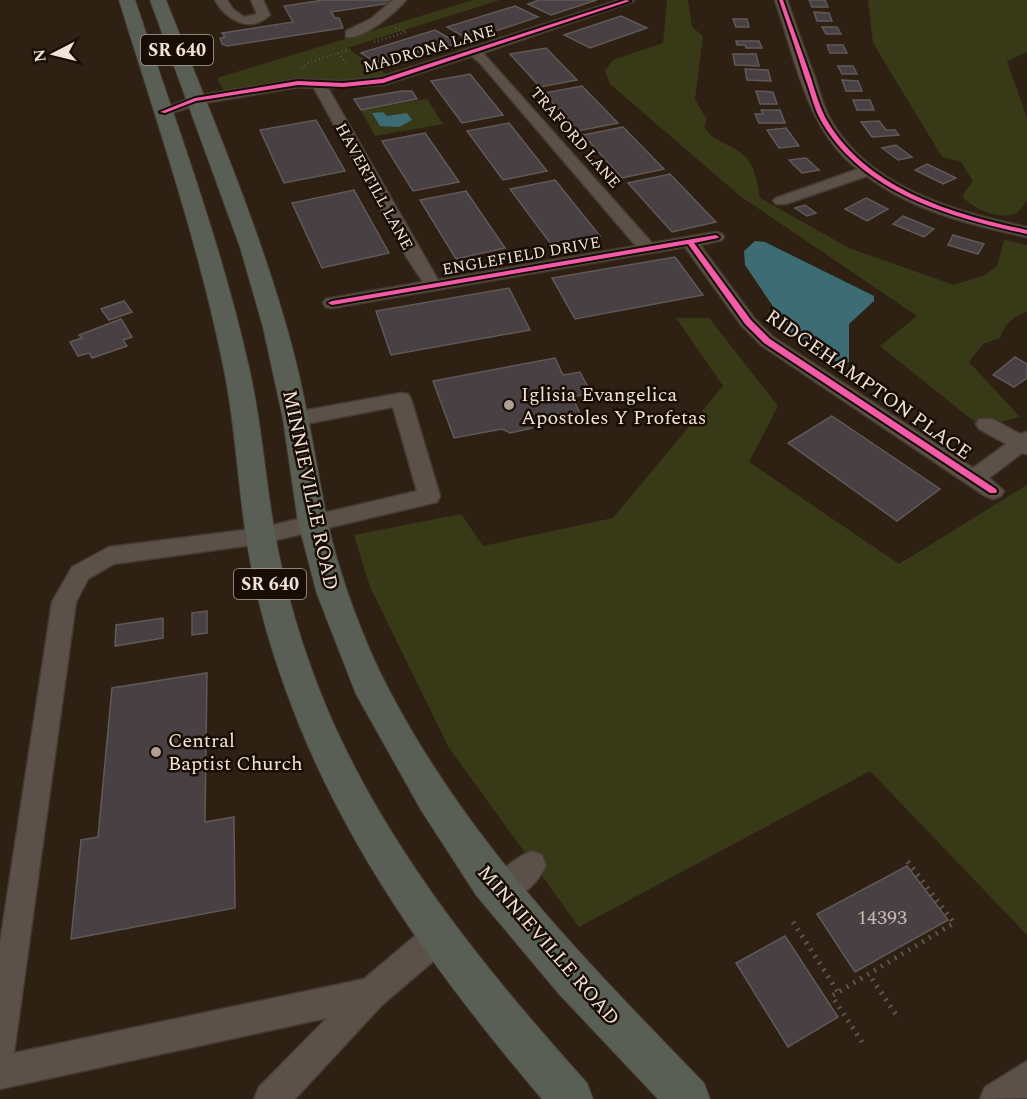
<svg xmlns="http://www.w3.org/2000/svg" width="1027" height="1099" font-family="Spectral,serif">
  <rect width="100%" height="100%" fill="#2e2114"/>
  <!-- green -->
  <g fill="#373917">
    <path d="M473,0H500L347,48L388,75L356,81L307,79L224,91L217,78Z"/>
    <path d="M667,0H688L692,27L703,36L695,99L707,120L704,126C712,143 734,144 746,157C756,169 757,184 760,198L849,248L954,285L985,275L997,266L1004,240L1027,245V312C1012,317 1005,324 1000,338L983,344L969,362L1020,417L981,427L880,346L917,316L740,196L610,84L605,71L613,60L663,43Z"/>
    <path d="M868,0H1027V52L1007,61L1027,118V200C1023,205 1021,211 1014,214C998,220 972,208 962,196L973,181L961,162L942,157L873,43Z"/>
    <path d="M427,99L443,124L375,136L361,110Z"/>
    <path d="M676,318H709L778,406L749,462L899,564L1027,485V935L870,771L579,927L449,748L370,587L354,535L461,514L483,546L613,518L723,386Z"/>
  </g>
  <!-- water -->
  <g fill="#3d6c74">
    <path d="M383,112L387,116L407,113L412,120L399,127L380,126L372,113Z"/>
    <path d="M755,241L765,242L874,296V301L849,324V362L835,361L791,333L745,265L744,251Z"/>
  </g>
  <!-- building -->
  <g fill="#484042" stroke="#605959" stroke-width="1.5">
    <path d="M324,0H388L391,3L331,12L335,18H339L343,28L227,46L222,44L220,38L225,37L222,33L293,22L284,6Z"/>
    <path d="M539,0H597L551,15L528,4Z"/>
    <path d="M809,0H825L828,7H812Z"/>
    <path d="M515,6L538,17L469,40L447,27Z"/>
    <path d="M814,12L829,13L832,21H817Z"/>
    <path d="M621,16L647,28L590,48L564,35Z"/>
    <path d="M733,19H747L749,27H736Z"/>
    <path d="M822,27H837L841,34H826Z"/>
    <path d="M435,30L458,43L383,67L361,53Z"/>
    <path d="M736,41H759L762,48H746L745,45H737Z"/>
    <path d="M827,45H843L847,53H830Z"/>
    <path d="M546,48L577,80L540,87L510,54Z"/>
    <path d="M733,54H756L759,66L735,65Z"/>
    <path d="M838,66H853L857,74H842Z"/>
    <path d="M745,69L768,70L771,81L747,80Z"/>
    <path d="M470,74L503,115L462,123L431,81Z"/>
    <path d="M842,80L858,81L862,91H846Z"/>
    <path d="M582,86L618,123L578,131L544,93Z"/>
    <path d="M402,91H412L417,99L361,110L354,99Z"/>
    <path d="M756,91L773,92L777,104H760Z"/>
    <path d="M853,100H870L874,110H857Z"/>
    <path d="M761,110H780L785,123H759L755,114H763Z"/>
    <path d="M316,120L345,171L284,183L260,130Z"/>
    <path d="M879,121L886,130H895L899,135L872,137L861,122Z"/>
    <path d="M509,123L547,171L503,180L467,131Z"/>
    <path d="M623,127L664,169L622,178L583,135Z"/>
    <path d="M786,128L799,146L779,148L767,130Z"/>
    <path d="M425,133L459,182L413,191L382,141Z"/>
    <path d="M896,145L912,157L898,160L882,148Z"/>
    <path d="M806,158L819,170L802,173L789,160Z"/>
    <path d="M927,164L956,178L943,184L915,170Z"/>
    <path d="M670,174L716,222L672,232L628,183Z"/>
    <path d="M555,180L600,236L553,247L510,189Z"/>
    <path d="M354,190L389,253L322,268L292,203Z"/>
    <path d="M466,191L505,248L456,259L420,200Z"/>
    <path d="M866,198L888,209L867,221L845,209Z"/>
    <path d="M805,205L816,213L807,216L795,208Z"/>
    <path d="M903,216L934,229L924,237L893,224Z"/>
    <path d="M953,235L984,244L978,254L948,245Z"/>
    <path d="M675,257L703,295L575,319L552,278Z"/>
    <path d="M509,288L530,330L391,355L376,311Z"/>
    <path d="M124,301L132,312L109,320L101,309Z"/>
    <path d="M121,319L132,337L123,340L127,346L92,358L89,353L78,356L70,342L82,338L79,335Z"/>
    <path d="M1015,357L1027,364V378L1014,387L993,375Z"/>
    <path d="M555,358L563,375L580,372L591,393L572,397L580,413L534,422L532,428L510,433L502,429L454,438L433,381Z"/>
    <path d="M832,416L940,489L897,521L788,443Z"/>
    <path d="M207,611V633L192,635V613Z"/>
    <path d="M163,618V638L115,646L116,625Z"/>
    <path d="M207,673L205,822L234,817L235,908L71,939L81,840L98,837L112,688Z"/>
    <path d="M907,866L948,920L855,972L817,914Z"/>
    <path d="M785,936L838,1017L788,1047L736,963Z"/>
  </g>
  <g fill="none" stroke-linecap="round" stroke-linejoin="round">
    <!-- minor casing -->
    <g stroke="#463b32" stroke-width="3">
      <g id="minor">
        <path d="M215,0H227L233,9L244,17L257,14L251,0H263L270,15C250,34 226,20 215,0Z"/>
        <path d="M393,0H406C395,13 363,40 346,37V31L372,18Z"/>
        <path d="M619,0L634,1L483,53L652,243L716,232L722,234L724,237L722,240L700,245L754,318L773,337L973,468L1006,444L979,429L976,424L979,419H993L1020,434L1027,432V454L1022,453L989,478L1004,491L1001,496L993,499L985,496L761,345L742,326L685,247L332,308L326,307L323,303L326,299L423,282L407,258L314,88L298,87L198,104L163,116L156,112L195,96L298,79L343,81L381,77ZM472,56L480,63L636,246L438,280L328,88L383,85Z"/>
        <path d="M775,0H787C796,26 805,52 815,78C819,90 823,105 829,117C867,187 954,212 1027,227V237C971,225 913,211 867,176L786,204H776L773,201L776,198L858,169C807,131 795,57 775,0Z"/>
        <path d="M401,393L408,394L411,399L440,496L437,502L260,544L114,564L88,579L76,602L14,1053L364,979L428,925L439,921L450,925L454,936L450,947L383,1004L295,1099H254L259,1087L327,1018L0,1089V943L52,602L72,567L109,547L260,528L417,491L393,407L296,426L289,424L286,419L289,414L296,412Z"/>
        <path d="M532,851L542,855L546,865C539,883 518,900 500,908L490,903L485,893C493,875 514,858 532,851Z"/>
        <path d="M1027,1061V1098L980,1099L985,1087Z"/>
      </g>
    </g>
    <!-- major casing -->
    <g stroke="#463b32" stroke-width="2">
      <g id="major">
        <path d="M119,0H135C176,123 222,245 250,372C263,431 266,491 278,550C290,610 310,671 335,727C396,860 490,975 587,1083L593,1099H542C446,986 357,866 300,727C277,670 258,610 248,549C238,490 236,429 224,370C199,244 157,123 119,0Z"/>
        <path d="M150,0H166C208,107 254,214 286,325C305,389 314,454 327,519C338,572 363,640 388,688C468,842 585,960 704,1083L710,1099H658L559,994L476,895L421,810L356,694L317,594L298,522L283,419L263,327L240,247Z"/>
      </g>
    </g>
    <!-- path-far1 -->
    <g stroke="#5d544b" stroke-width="2" stroke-dasharray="1 3" stroke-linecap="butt">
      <path d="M374,42L406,32L393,27"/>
      <path d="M338,53L346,63"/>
      <path d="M302,69L308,63L350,49"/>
    </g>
    <!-- path -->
    <g stroke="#5d544b" stroke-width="5" stroke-dasharray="2 6" stroke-linecap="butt">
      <path d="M793,922L838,992"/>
      <path d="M872,979L899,1019"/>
      <path d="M862,1042L832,996L954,923L905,858"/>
    </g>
    <!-- minor -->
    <use href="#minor" fill="#5b5148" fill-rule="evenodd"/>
    <!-- major -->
    <use href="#major" fill="#595f54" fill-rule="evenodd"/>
    <!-- cycleway casing -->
    <g stroke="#180e05" stroke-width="4">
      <g id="cycleway">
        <path d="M626,0L630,1L383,83L343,87L298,85L196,101L165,113L160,112L195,98L298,81L343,83L382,79Z"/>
        <path d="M779,0H783C792,26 802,52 811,78C815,91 819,105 825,117C865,189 952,214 1027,230V234C949,217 859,192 819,117C813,105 810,90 805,78C797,52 788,26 779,0Z"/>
        <path d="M716,235L719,237L718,238L694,243L751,320L770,339L996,489L997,491L996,493H990L764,343L745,324L688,244L332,305L328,303L332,301Z"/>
      </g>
    </g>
    <!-- cycleway -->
    <use href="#cycleway" fill="#f35aa7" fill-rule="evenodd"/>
  </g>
  <!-- markers -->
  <g fill="#ae9f92" stroke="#180e05" stroke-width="2">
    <circle cx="509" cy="405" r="6"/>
    <circle cx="156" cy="752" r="6"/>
  </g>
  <g text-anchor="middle" stroke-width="5" stroke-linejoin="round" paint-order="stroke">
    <!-- far-street labels -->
    <g font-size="16" fill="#f3e3d6" stroke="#180e05">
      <text transform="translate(429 48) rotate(-16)" y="6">MADRONA LANE</text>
      <text transform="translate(576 137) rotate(49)" y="6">TRAFORD LANE</text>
      <text transform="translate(375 186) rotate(61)" y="6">HAVERTILL LANE</text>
      <text transform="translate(521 255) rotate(-10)" y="6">ENGLEFIELD DRIVE</text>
    </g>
    <!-- shield labels -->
    <g fill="#180e05" stroke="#b1a397" stroke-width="1.5">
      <rect x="141" y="35" width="72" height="30" rx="4.5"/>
      <rect x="234" y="569" width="72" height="30" rx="4.5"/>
    </g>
    <g font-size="18" font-weight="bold" fill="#f3e3d6">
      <text x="177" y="56">SR 640</text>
      <text x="270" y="590">SR 640</text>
    </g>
    <!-- street labels -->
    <g font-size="20" fill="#f3e3d6" stroke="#180e05">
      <text transform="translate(869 384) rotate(35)" y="7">RIDGEHAMPTON PLACE</text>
      <text transform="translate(311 490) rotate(78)" y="7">MINNIEVILLE ROAD</text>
      <text transform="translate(549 945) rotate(49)" y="7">MINNIEVILLE ROAD</text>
    </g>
    <!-- poi labels -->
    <g font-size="20" fill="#f3e3d6" stroke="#180e05" text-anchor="start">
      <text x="521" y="401">Iglisia Evangelica<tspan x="521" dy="23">Apostoles Y Profetas</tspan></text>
      <text x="168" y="747">Central<tspan x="168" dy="23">Baptist Church</tspan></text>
    </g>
    <!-- near-number labels -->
    <g font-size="20" fill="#c8bab1">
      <text x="882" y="924">14393</text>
    </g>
  </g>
  <!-- north arrow -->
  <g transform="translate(54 54) rotate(263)" stroke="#180e05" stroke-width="4.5" paint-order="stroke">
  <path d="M0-4.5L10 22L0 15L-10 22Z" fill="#f3e3d6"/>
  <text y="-9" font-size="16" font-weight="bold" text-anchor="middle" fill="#f3e3d6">N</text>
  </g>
</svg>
